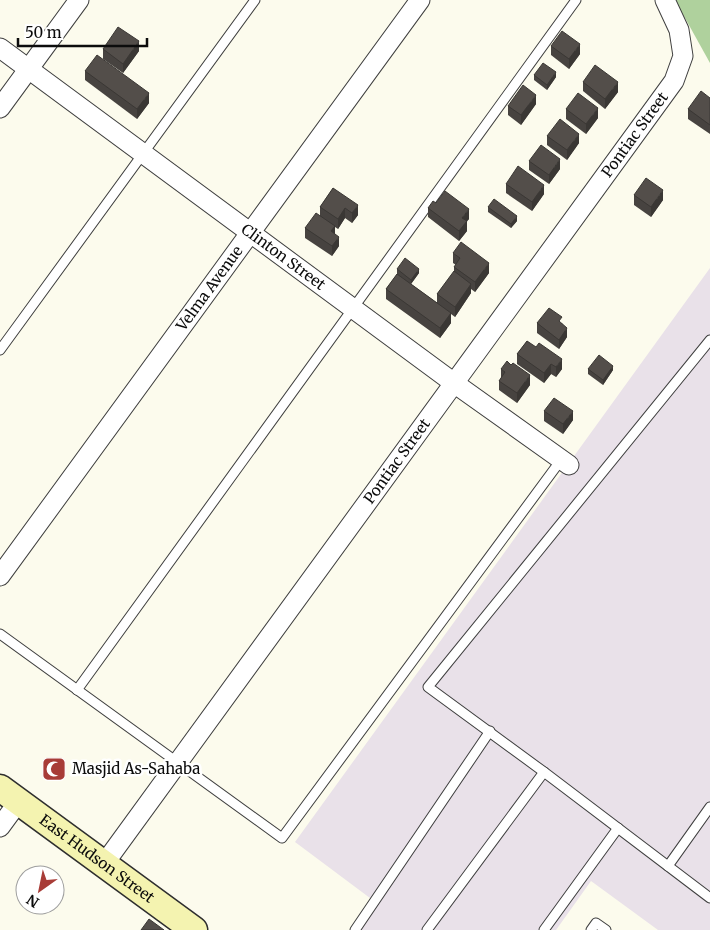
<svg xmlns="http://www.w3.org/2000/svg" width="710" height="930" font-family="Merriweather,serif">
  <rect width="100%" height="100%" fill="#fcfbed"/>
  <!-- industrial -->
  <path fill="#e9e1e9" d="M710,268V930H658L591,881L556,930H354L374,901L295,842Z"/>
  <!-- forest -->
  <path fill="#afd19d" d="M675,0H710V63Z"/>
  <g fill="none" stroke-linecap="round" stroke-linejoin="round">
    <!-- service casing -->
    <g stroke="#3f3f3f" stroke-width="11">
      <g id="service">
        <path d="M710,340L428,687L544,772L710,898"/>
        <path d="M0,350L255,0"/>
        <path d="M0,634L282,838L561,460"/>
        <path d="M77,690L576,0"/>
        <path d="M668,866L710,807"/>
        <path d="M355,930L490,731"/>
        <path d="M427,930L544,772"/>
        <path d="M544,930L618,828"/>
        <path d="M591,930L596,923L606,930"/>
      </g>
    </g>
    <!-- minor casing -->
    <g stroke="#3f3f3f" stroke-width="21">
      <g id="minor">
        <path id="s1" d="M0,48L454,383L569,465"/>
        <path d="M0,108L79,0"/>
        <path id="s2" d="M0,576L420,0"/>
        <path d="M0,827L19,801"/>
        <path id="s3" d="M104,864L674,81L683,56L679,30L665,0"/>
      </g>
    </g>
    <!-- secondary casing -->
    <g stroke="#2e2e2e" stroke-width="29">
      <g id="secondary">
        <path id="s4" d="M0,788L194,930"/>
      </g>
    </g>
    <!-- service -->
    <use href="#service" stroke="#fff" stroke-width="9"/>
    <!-- minor -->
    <use href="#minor" stroke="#fff" stroke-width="19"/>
    <!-- secondary -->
    <use href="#secondary" stroke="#f4f3b0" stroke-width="26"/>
  </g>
  <!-- wall -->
  <g fill="#474340">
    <path d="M551,46L580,54L569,69L551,55Z"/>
    <path d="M103,49L139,51L123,73L103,59Z"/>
    <path d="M85,71L149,103L137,119L85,80Z"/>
    <path d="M534,75L556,77L547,90L534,80Z"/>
    <path d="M583,82L618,92L605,109L583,91Z"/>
    <path d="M710,98V134L688,119V109Z"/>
    <path d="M536,104L521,125L508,115V106Z"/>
    <path d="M566,109L598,118L586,134L566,119Z"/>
    <path d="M547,136L579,143L567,160L547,145Z"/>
    <path d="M529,161L560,169L549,184L529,170Z"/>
    <path d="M506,184L544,194L532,211L506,193Z"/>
    <path d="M333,188L358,215L352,223L345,218L338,229L335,227V234L339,246L332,256L305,238V228L320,216V207Z"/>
    <path d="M634,195L663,200L651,217L634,205Z"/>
    <path d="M436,203L469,219L467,221V231L459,241L428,217V208Z"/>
    <path d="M488,207L517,221L511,228L488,212Z"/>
    <path d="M453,253L489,273L475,292L471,289V293L455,317L451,314V323L440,338L386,299V289L397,274V269L419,273L411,284L437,303V294L454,272V267L456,265L453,263Z"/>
    <path d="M537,323H562L567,337L559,349L537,333Z"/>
    <path d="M527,341L562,369L556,377L551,374L544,383L517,364V354Z"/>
    <path d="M501,369L530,385L517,403L499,390V381L501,378Z"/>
    <path d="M588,369L613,370L603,385L588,374Z"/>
    <path d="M544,411L573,420L563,434L544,421Z"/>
  </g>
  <!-- shaded-wall -->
  <g fill="#3a3734">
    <path d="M139,41V51L123,73V64Z"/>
    <path d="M580,44V54L569,69V59Z"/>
    <path d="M556,72V77L547,90V85Z"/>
    <path d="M618,82V92L605,109V99Z"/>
    <path d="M149,93V103L137,119V109Z"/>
    <path d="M536,95V104L521,125V115Z"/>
    <path d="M598,108V118L586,134V124Z"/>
    <path d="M579,134V143L567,160V150Z"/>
    <path d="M560,159V169L549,184V175Z"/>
    <path d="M544,185V194L532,211V202Z"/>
    <path d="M663,190V200L651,217V207Z"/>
    <path d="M358,205V215L352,223V213Z"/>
    <path d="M345,208V218L338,229V219Z"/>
    <path d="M469,209V219L462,227V218Z"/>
    <path d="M517,216V221L511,228V224Z"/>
    <path d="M467,221V231L459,241V231Z"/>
    <path d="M335,226V236L331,231Z"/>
    <path d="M339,237V246L332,256V246Z"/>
    <path d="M489,263V273L475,292V282Z"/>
    <path d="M419,269V273L411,284V280Z"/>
    <path d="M471,284V293L455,317V307Z"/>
    <path d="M451,313V323L440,338V328Z"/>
    <path d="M567,328V337L559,349V340Z"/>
    <path d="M562,359V369L556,377V367Z"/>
    <path d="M551,364V374L544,383V373Z"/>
    <path d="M613,366V370L603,385V380Z"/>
    <path d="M530,375V385L517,403V393Z"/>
    <path d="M573,411V420L563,434V424Z"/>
  </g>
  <!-- building -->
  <g fill="#534e4a" stroke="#3a3734">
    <path d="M118,27L139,41L123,64L103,49Z"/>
    <path d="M562,31L580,44L569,59L551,46Z"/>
    <path d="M97,55L149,93L137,109L85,71Z"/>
    <path d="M543,63L556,72L547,85L534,75Z"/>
    <path d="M595,65L618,82L605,99L583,82Z"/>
    <path d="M523,85L536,95L521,115L508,106Z"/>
    <path d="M701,91L710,98V125L688,109Z"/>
    <path d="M578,93L598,108L586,124L566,109Z"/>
    <path d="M560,119L579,134L567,150L547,136Z"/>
    <path d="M541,145L560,159L549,175L529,161Z"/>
    <path d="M518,166L544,185L532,202L506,184Z"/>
    <path d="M646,178L663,190L651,207L634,195Z"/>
    <path d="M333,188L358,205L352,213L345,208L338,219L320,207Z"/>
    <path d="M445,191L469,209L462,218L467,221L459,231L428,208L433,201L436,203Z"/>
    <path d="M494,199L517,216L511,224L488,207Z"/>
    <path d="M316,213L335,226L331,231L339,237L332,246L305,228Z"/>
    <path d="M461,242L489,263L475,282L454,267L460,258L453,253Z"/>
    <path d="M405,258L419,269L411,280L397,269Z"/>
    <path d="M454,271L471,284L455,307L437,294Z"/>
    <path d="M397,274L451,313L440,328L386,289Z"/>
    <path d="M549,308L562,317L559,321L567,328L559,340L537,323Z"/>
    <path d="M527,341L536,347L539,343L562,359L556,367L551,364L544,373L517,354Z"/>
    <path d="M599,355L613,366L603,380L588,369Z"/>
    <path d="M507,361L511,365L513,363L530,375L517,393L499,381L505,372L501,369Z"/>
    <path d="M554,398L573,411L563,424L544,411Z"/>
    <path d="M149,919L164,930H141Z"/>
  </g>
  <!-- icons -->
  <defs>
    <g id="mosque-square" transform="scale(1.25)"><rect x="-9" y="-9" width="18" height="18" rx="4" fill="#a83c37" stroke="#fff"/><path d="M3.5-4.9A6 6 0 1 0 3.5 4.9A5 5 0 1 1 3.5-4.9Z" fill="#fff"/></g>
  </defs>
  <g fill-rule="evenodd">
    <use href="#mosque-square" x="54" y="769"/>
  </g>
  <g text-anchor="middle" stroke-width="5" stroke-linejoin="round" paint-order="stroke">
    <!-- street labels -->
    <g font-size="15" fill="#0c0c0c" stroke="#fff">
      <text dy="5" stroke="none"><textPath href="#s3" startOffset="902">Pontiac Street</textPath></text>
      <text dy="5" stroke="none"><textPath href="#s1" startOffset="352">Clinton Street</textPath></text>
      <text dy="5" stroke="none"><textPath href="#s2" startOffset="356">Velma Avenue</textPath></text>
      <text dy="5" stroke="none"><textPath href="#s3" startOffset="498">Pontiac Street</textPath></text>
      <text dy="5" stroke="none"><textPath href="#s4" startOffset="120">East Hudson Street</textPath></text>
    </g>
    <!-- poi labels -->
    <g font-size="15" fill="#0c0c0c" stroke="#fff" text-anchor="start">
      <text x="72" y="774">Masjid As-Sahaba</text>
    </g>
  </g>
  <!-- north arrow -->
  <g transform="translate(40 890) rotate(213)"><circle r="24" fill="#ffffff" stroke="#9e9e9e"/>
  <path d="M0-4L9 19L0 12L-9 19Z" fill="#a83c37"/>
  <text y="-8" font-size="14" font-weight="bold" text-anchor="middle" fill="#0c0c0c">N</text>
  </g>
  <!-- scale -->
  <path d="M18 38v8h129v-8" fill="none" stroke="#0c0c0c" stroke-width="2.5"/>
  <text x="25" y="38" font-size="15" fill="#0c0c0c" stroke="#ffffff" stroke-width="4" paint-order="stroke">50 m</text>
</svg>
